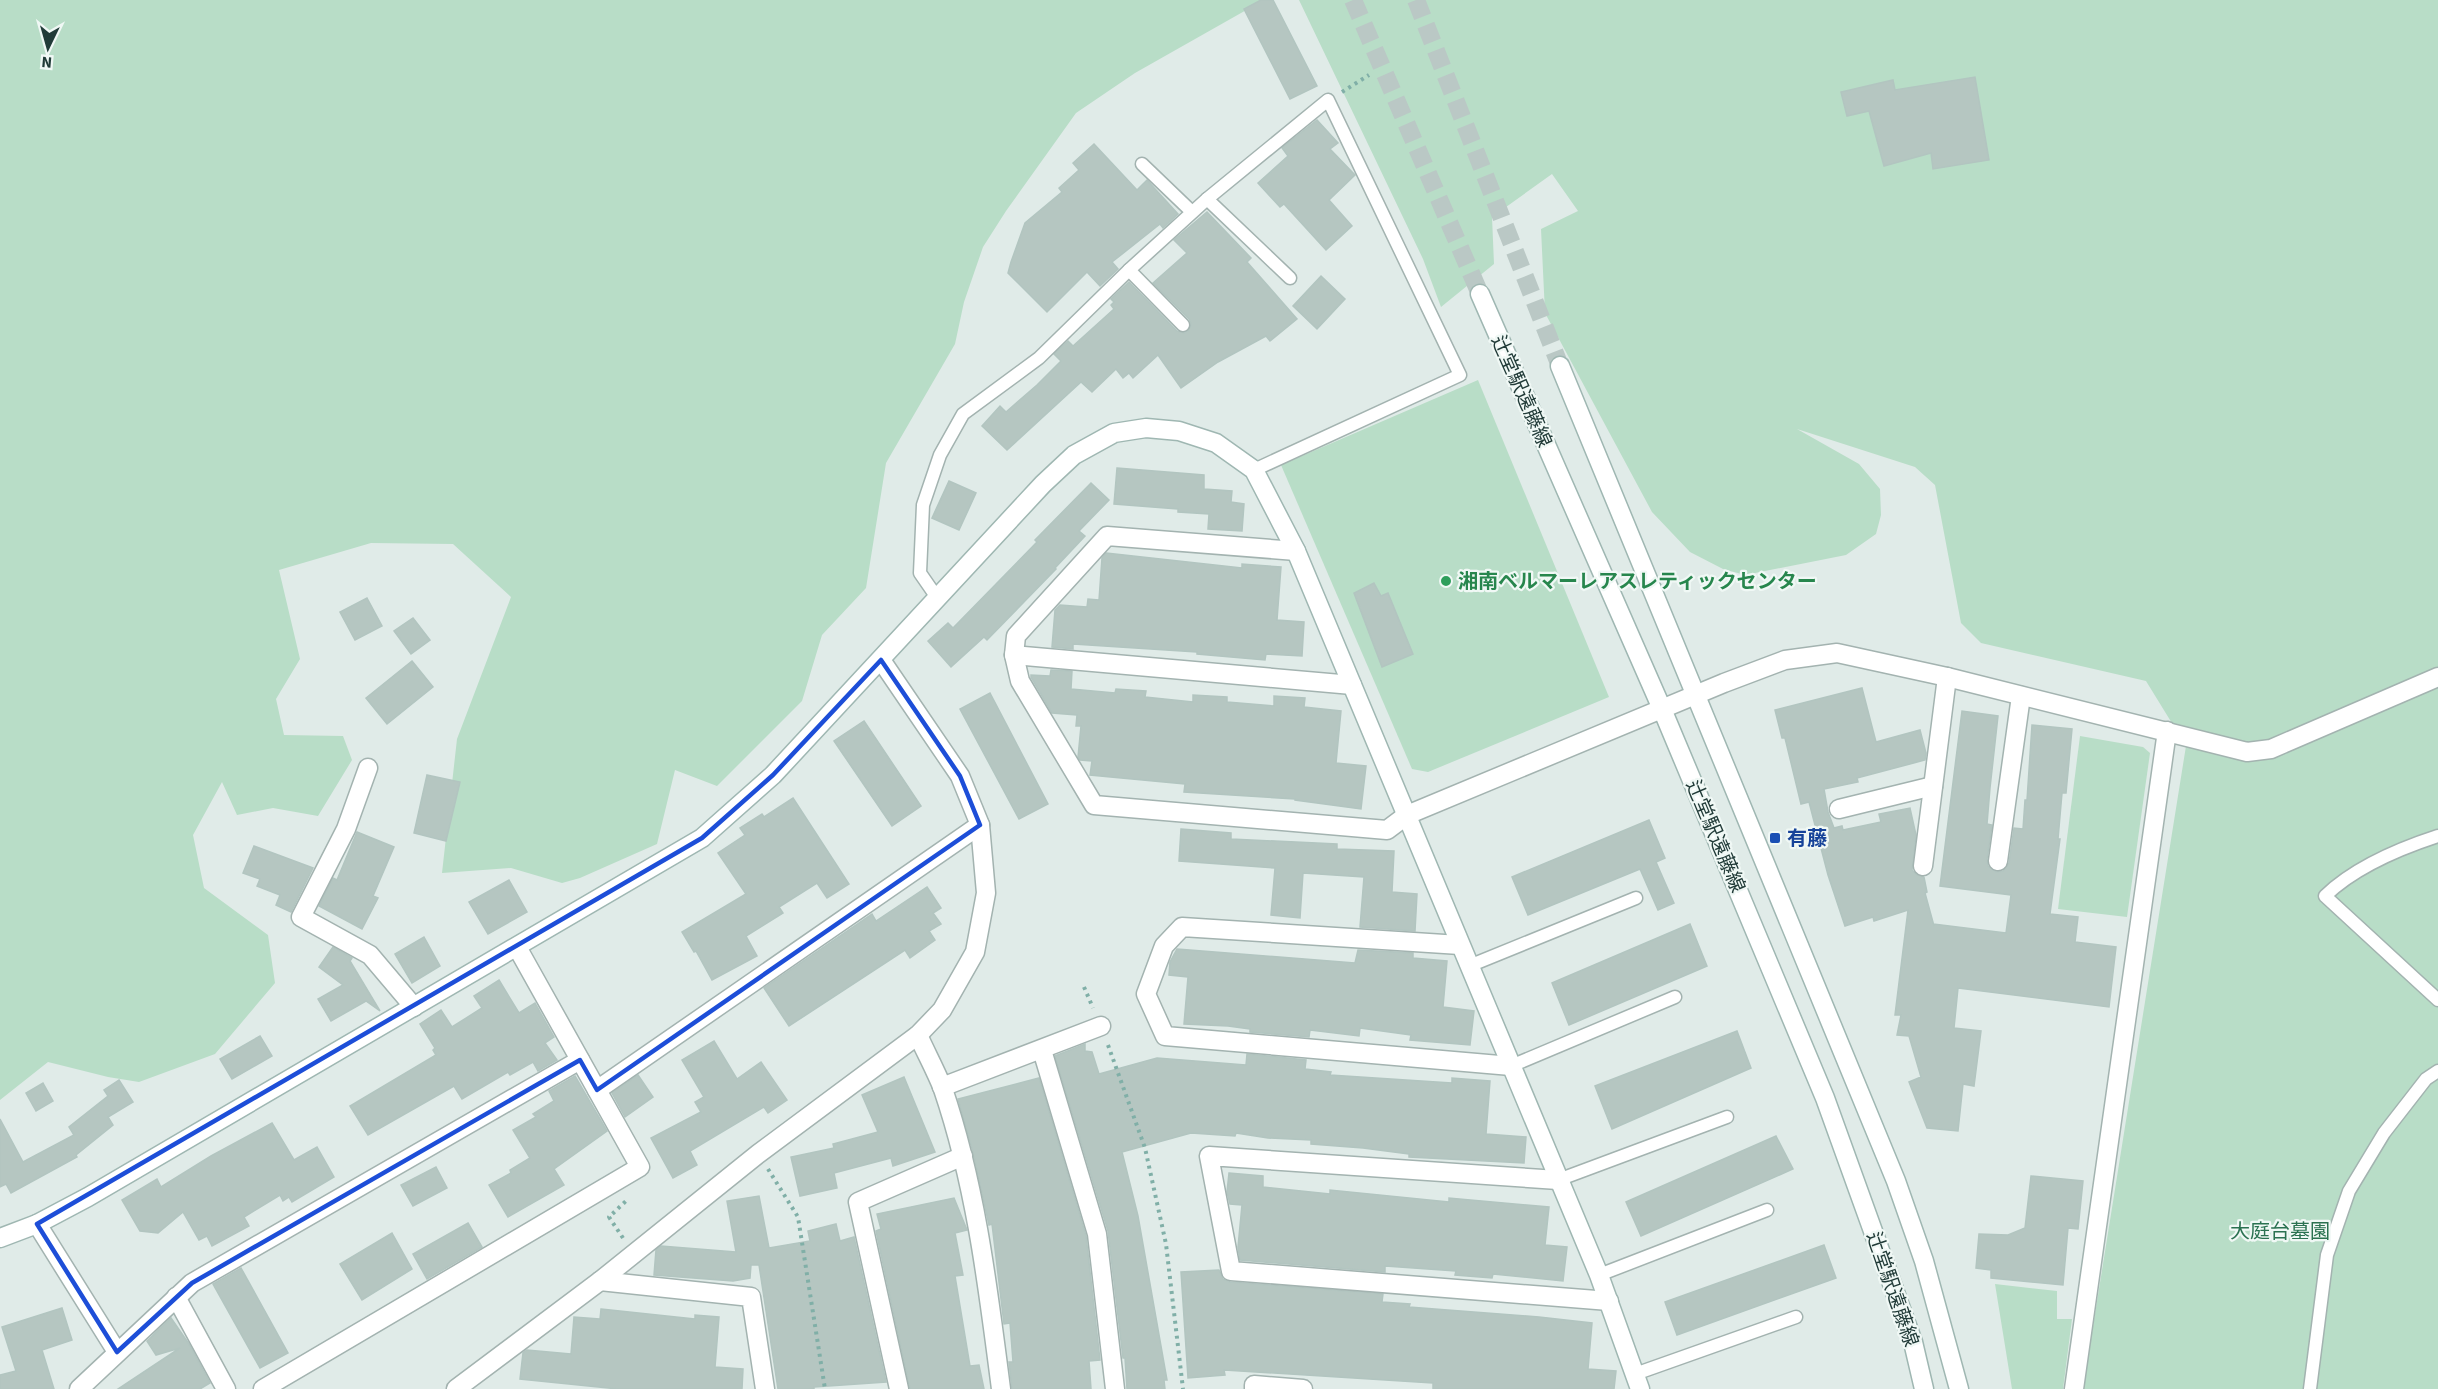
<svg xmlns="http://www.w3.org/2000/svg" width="2438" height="1389" font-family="'Source Sans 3','Noto Sans JP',sans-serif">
  <rect width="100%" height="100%" fill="#e0ebe8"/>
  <!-- green -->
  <g fill="#b8ddc7">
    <path d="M0,0H1264L1135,73L1076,113L1006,211L983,247L964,302L955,344L886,463L866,588L822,635L802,701L717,786L675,770L657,844L580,878L562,883L511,868L442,873L457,739L511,597L453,544L371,543L279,570L300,659L276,699L284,735L343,736L352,760L318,816L273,808L237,815L222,782L193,835L204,888L268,935L275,983L215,1054L139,1082L108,1077L48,1062L0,1100Z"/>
    <path d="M1299,0H2438V1389H2083L2186,746L2146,681L1981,643L1961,623L1935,485L1915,467L1797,429L1859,464L1880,489L1881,515L1876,534L1846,555L1745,575L1723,569L1690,552L1652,512L1545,313L1541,229L1578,211L1552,174L1492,217L1494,264L1441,307L1423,259Z"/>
    <path d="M1478,380L1609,697L1428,772L1412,769L1281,465Z"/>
    <path d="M2080,736L2143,747L2150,753L2127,917L2058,909Z"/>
    <path d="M1995,1284L2057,1291V1319H2072L2063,1389H2012Z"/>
  </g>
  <!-- building -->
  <g fill="#b5c6c1" stroke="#b2c5c0" stroke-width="1.5">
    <path d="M1261,0H1273L1317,86L1290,99L1244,9Z"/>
    <path d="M1975,77L1989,160L1933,169L1931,153L1884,166L1869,111L1847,116L1841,92L1893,80L1895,90Z"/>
    <path d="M1317,120L1338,143L1330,149L1355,175L1329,200L1352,226L1326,250L1284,204L1280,207L1258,183L1288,156L1282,148Z"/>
    <path d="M1094,144L1137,190L1147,180L1178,214L1163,228L1160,224L1112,262L1118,269L1100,286L1087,272L1047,312L1008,273L1011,262L1025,223L1062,192L1059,188L1079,170L1073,163Z"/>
    <path d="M1207,212L1251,258L1247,262L1297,319L1270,341L1266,336L1218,362L1181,388L1158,355L1133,378L1129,373L1123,378L1116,369L1092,392L1081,382L1007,450L982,426L1000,406L1006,412L1037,385L1061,361L1054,354L1068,341L1073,346L1114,309L1111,305L1114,302L1111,299L1129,282L1177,331L1184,333L1189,330L1191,324L1189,319L1153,283L1187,253L1174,240Z"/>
    <path d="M1321,276L1345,299L1317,329L1293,306Z"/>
    <path d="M1117,468L1204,475V489L1232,491L1231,502L1244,504L1242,531L1208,529L1209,514L1178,512V509L1114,504Z"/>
    <path d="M949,481L976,493L959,530L932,518Z"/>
    <path d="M1091,483L1109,500L1079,531L1085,536L1055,568L1056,569L987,640L984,637L951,667L928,641L948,623L953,628L1037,542L1035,540Z"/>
    <path d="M1106,553L1242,568V564L1281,567L1277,620L1304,622L1302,656L1266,654L1265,660L1197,654V652L1073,644V649L1052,647L1055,610L1060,605L1087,607L1088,599L1099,600L1102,558Z"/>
    <path d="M1374,583L1381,596L1388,593L1413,654L1382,667L1354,593Z"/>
    <path d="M367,598L382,626L355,640L340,612Z"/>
    <path d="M413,618L430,640L411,654L394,631Z"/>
    <path d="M412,661L433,687L387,724L366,698Z"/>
    <path d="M1051,670L1072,671L1071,689L1115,693L1116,689L1146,691L1145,697L1193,702V695L1227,697V702L1274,706V696L1305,698L1304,707L1341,711L1336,763L1366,766L1361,809L1295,800V799L1184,792L1185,784L1090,775L1092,761L1080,760L1078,757L1081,726H1076L1077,715L1052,713L1031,677V675L1050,676Z"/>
    <path d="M1862,688L1876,742L1920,730L1926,753L1925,760L1857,778L1858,782L1824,789L1828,812L1834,828L1842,826L1843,830L1881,822L1879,814L1910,808L1916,835L1912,870L1917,875L1924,877L1927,892L1925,893L1934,926V924L2006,933L2011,895L1940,886L1962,711L1998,716L1990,788L1987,824L1992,825L1987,859L1988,866L1996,872L2003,871L2009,863L2014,828L2023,829L2025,800H2027L2032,725L2072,729L2066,793H2062L2058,839H2060L2050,914L2078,917L2075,942L2116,947L2109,1007L1958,988L1954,1028L1981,1031L1974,1086L1963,1084L1958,1131L1927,1128L1909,1082L1921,1077L1909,1036L1897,1035L1901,1015H1895L1908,910L1874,921L1873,917L1845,926L1828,875L1809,802L1801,804L1785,738H1782L1775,710Z"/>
    <path d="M990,693L1048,804L1019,819L960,709Z"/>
    <path d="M864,721L921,806L892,826L834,741Z"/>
    <path d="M427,775L460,782L446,841L414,833Z"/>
    <path d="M793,798L849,884L827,898L817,883L779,907L783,913L746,936L757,956L712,980L696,951L694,952L682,932L746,894L718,853L745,835L740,828L762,814L764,817Z"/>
    <path d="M1649,820L1665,858L1656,862L1674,903L1658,910L1640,869L1528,915L1512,877Z"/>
    <path d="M1181,829L1231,833V839L1337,844V849L1394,851L1392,892L1417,894L1415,931L1360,927L1364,877L1303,873L1300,918L1271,915L1275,868L1179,861Z"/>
    <path d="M357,832L394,847L373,896L378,898L362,929L319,906L333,878L337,880Z"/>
    <path d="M254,846L313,868L291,912L276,905L280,895L257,886L260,879L243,873Z"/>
    <path d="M509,880L527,912L488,934L469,902Z"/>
    <path d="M927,887L941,908L933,913L941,924L929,931L935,940L910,958L905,950L789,1026L764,988L872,914L876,921Z"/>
    <path d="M1690,924L1707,966L1569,1025L1552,983Z"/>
    <path d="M424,937L440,966L412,983L395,954Z"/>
    <path d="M333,947L352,958L350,961L380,1011L366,1001L331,1021L318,999L343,985L319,967Z"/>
    <path d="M1177,949L1355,963L1358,950L1413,953V958L1447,961L1443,1007L1474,1011L1470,1045L1410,1040L1411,1035L1360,1028L1359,1036L1310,1030L1309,1037L1250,1032V1029L1228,1026L1184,1024L1188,977L1169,975L1170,962Z"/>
    <path d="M499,980L519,1013L535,1003L554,1037L545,1043L557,1060L538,1071L533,1062L510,1075L508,1072L462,1099L454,1086L368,1135L350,1106L436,1055L433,1050L435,1048L420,1024L441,1010L452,1027L482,1008L474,996Z"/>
    <path d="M1737,1031L1751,1068L1612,1129L1595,1086Z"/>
    <path d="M260,1036L272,1056L232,1079L220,1059Z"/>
    <path d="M714,1041L737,1079L761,1062L787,1100L768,1113L764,1107L690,1151L697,1165L673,1178L651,1138L701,1112L695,1102L704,1097L682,1060Z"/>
    <path d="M1085,1044V1051L1092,1052L1099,1074L1157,1058L1246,1065L1247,1054L1306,1060L1305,1069L1331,1072L1330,1075L1452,1083V1078L1490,1081L1486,1134L1526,1137L1524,1163L1409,1157V1154L1363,1148L1311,1144V1140L1268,1138L1236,1133L1235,1136L1191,1133L1122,1152L1138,1216L1167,1380H1164L1165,1389H1127L1125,1358H1123L1108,1231L1055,1056Z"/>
    <path d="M638,1075L653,1097L625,1117L612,1093Z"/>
    <path d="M575,1076L607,1131L554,1169L564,1185L508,1217L489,1185L511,1173L510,1170L530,1158L513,1130L536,1117L533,1114L554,1101L549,1091Z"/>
    <path d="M904,1077L935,1152L893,1166L891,1158L834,1173L837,1188L800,1196L791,1157L834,1148L833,1144L878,1132L862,1095Z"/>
    <path d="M1039,1078L1086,1236L1100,1360L1089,1361L1091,1389H1012L1009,1362H1013L1010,1323L1004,1324L992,1224L989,1225L973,1152L958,1099Z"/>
    <path d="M119,1080L133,1102L108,1117L113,1125L76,1155L77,1157L11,1193L6,1184L0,1187V1119L23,1162L74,1135L69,1127L108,1096L104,1090Z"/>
    <path d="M43,1083L53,1101L36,1111L26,1093Z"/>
    <path d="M272,1123L294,1160L317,1147L334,1177L292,1202L289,1197L283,1201L280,1195L244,1217L249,1226L212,1246L207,1236L199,1240L183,1212L158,1233L140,1231L122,1200L157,1179L161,1187L211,1156Z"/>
    <path d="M1776,1136L1793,1169L1641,1236L1626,1202Z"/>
    <path d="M436,1167L447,1188L413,1206L401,1185Z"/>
    <path d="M1229,1173L1263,1176V1187L1330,1194V1190L1449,1202V1198L1549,1207L1545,1245L1567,1247L1563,1281L1493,1274L1492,1278L1455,1275L1456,1271L1385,1266V1272L1240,1260L1238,1247L1242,1205L1230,1204L1227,1192Z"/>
    <path d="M2031,1176L2083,1181L2078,1229L2068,1228L2063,1285L1991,1278V1270L1976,1268L1979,1234L2008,1235L2025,1228Z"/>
    <path d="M759,1196L769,1248L810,1241L808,1231L836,1224L840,1241L854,1237L886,1382L814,1387V1389H778L759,1265H751L750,1278L733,1281L654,1275L656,1250L661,1246L736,1252L727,1201Z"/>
    <path d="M954,1198L967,1230L955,1233L963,1275L955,1276L970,1366L979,1365L984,1389H910L876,1231L881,1229L877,1214Z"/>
    <path d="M468,1223L482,1247L427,1279L413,1254Z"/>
    <path d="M392,1233L412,1269L362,1300L340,1264Z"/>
    <path d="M1824,1245L1836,1278L1677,1335L1665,1302Z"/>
    <path d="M241,1268L288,1353L260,1368L213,1284Z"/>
    <path d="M1219,1270L1223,1279L1230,1282L1383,1294L1382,1302L1410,1304L1409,1307L1539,1317L1592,1323L1588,1369L1616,1371L1614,1389H1433V1383L1224,1370L1225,1375L1188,1378L1181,1272Z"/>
    <path d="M62,1308L72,1340L42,1350L54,1389H0V1375L16,1371L2,1327Z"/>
    <path d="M601,1309L695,1319V1315L719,1317L715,1367L743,1369L742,1389H618L520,1379L523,1353L527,1350L571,1354L574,1317L600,1319Z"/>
    <path d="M171,1318L189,1344L210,1383L200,1389H118L180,1348L156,1355L147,1341Z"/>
  </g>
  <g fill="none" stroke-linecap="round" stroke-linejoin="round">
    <!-- secondary-tunnel -->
    <g stroke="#bac8c5" stroke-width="18" stroke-dasharray="18 9" stroke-linecap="butt">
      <path d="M1353,0L1480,294"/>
      <path d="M1416,0L1560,366"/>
    </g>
    <!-- lane casing -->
    <g stroke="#a3b3b0" stroke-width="15">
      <g id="lane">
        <path d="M1142,164L1192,212"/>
        <path d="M1207,199L1290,278"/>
        <path d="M1129,270L1183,325"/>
        <path d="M938,599L920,573L923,505L940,455L963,414L1039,358L1129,270L1207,199L1328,100L1460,375L1254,470"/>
        <path d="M2438,836C2398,849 2355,867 2325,896L2438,1000"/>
        <path d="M1469,966L1636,898"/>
        <path d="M1511,1066L1675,997"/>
        <path d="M1558,1180L1727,1117"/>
        <path d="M1599,1275L1767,1210"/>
        <path d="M1635,1374L1796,1317"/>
        <path d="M2310,1389L2327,1255L2349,1191L2384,1133L2426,1079L2438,1071"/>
      </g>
    </g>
    <!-- street casing -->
    <g stroke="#a3b3b0" stroke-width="21">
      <g id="street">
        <path d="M1296,551L1107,536L1016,636L1014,655L1020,681L1094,805L1387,830L1407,815L1724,683L1785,660L1837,653L1947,677L2247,752L2271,749L2438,677"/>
        <path d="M1014,655L1352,685"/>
        <path d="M368,768L346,829L301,917L370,955L414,1007"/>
        <path d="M1839,809L1933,786"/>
        <path d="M1998,861L2021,696"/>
        <path d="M1923,866L1947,677"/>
        <path d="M1460,945L1182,927L1164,946L1146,994L1165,1036L1511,1066"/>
        <path d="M918,1035C926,1053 936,1071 943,1089C976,1186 988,1288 1001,1389"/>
        <path d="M1042,1050L1097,1234L1115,1389"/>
        <path d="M942,1087L1101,1026"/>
        <path d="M597,1090L980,825"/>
        <path d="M1558,1180L1209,1156L1231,1271L1609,1301"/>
        <path d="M37,1224L117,1352"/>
        <path d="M600,1281L751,1297L765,1389"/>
        <path d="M176,1297L226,1389"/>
        <path d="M79,1389L192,1283L580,1060"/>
        <path d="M263,1389L640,1167L517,947"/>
        <path d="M456,1389L600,1281L758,1154L918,1035L942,1010L975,952L986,893L980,825L960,776L881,660"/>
        <path d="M899,1389L858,1202L963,1156"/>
        <path d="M1254,1389V1385L1303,1389"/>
        <path d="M2074,1389L2167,731"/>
      </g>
    </g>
    <!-- secondary casing -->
    <g stroke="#9fb7b2" stroke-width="21">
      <g id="secondary">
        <path d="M1480,294L1662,709L1825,1098L1913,1342L1924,1389"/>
        <path d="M1560,366L1896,1181L1924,1261L1959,1389"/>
        <path d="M0,1238L37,1224L88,1197L702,838L773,775L1043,484L1074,455L1114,433L1146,428L1179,431L1216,443L1254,470L1296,551L1599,1275L1640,1389"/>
      </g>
    </g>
    <!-- path -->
    <g stroke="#80afa7" stroke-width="4" stroke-dasharray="3 4.5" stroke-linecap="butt">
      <path d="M1342,92L1369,75"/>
      <path d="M1084,987L1093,1008"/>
      <path d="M1108,1045L1145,1148L1166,1244L1183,1389"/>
      <path d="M768,1169L798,1217L825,1389"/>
      <path d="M623,1238L609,1217L627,1200"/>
    </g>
    <!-- lane -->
    <use href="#lane" stroke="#fff" stroke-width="12"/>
    <!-- street -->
    <use href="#street" stroke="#fff" stroke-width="18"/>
    <!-- secondary -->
    <use href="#secondary" stroke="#fff" stroke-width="18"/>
  </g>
  <!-- marked area -->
  <path fill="none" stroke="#1d4ed8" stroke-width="4.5" stroke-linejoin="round" d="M881,660L960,776L980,825L597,1090L580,1060L192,1283L117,1352L37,1224L702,838L773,775Z"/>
  <!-- markers -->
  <circle fill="#2e9e5b" stroke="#f0f8f5" stroke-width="2" cx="1446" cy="581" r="6"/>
  <rect fill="#1a4fb4" stroke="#f0f8f5" stroke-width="2" x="1769" y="832" width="12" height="12" rx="3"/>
  <g text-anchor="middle" stroke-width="4.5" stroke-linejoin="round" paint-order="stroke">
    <!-- street labels -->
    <g font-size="20" fill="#213b38" stroke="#f0f8f5">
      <text transform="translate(1522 391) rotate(66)" y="7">辻堂駅遠藤線</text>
      <text transform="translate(1716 836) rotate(67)" y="7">辻堂駅遠藤線</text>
      <text transform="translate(1893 1289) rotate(71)" y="7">辻堂駅遠藤線</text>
    </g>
    <!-- leisure labels -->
    <g font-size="20" font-weight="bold" fill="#27864d" stroke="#f0f8f5" text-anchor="start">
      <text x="1458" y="588">湘南ベルマーレアスレティックセンター</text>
    </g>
    <!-- transit labels -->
    <g font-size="20" font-weight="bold" fill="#164399" stroke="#f0f8f5" text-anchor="start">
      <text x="1787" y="845">有藤</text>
    </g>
    <!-- park labels -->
    <g font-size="20" fill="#2b7251" stroke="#f0f8f5">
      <text x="2280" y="1238">大庭台墓園</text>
    </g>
  </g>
  <!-- north arrow -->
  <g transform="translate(48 48) rotate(185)" stroke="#f0f8f5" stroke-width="4.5" paint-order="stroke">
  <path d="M0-4.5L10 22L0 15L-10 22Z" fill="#213b38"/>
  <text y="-9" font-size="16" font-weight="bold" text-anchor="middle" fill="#213b38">N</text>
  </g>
</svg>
